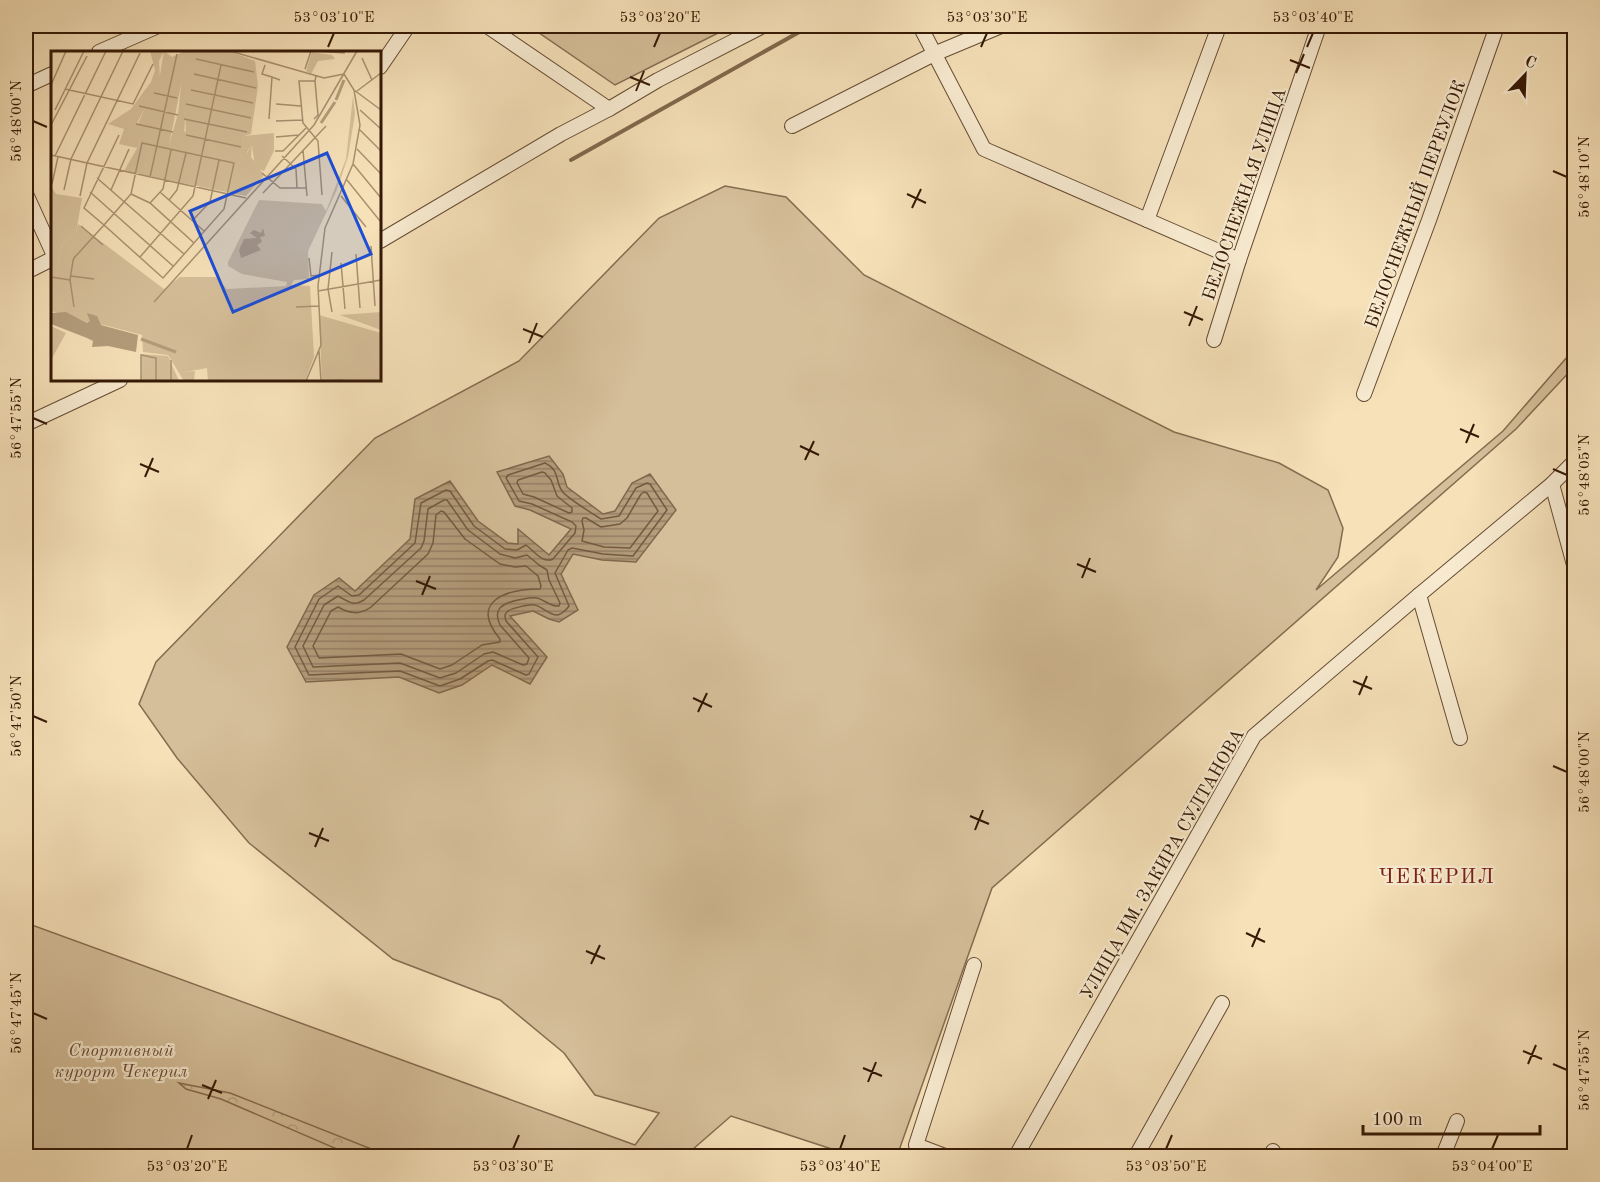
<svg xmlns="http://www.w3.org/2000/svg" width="1600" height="1182" font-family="'Old Standard TT',serif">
  <defs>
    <pattern id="forest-crowns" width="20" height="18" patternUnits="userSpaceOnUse" patternTransform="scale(1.5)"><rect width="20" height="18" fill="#d5bf9a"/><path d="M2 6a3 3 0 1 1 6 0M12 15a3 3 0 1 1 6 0" fill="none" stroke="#b7a483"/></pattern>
    <pattern id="water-rules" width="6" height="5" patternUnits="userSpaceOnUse" patternTransform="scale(1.5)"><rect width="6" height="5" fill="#b49d7c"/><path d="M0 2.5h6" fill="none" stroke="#937f64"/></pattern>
  </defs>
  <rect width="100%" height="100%" fill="#f6e1b9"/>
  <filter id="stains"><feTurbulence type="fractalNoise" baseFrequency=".00333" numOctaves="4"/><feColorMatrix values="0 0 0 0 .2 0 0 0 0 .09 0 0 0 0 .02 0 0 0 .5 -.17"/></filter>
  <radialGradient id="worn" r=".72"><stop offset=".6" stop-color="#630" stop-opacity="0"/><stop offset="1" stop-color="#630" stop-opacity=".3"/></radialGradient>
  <!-- green -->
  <g fill="#d5bf9a" stroke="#856c50" stroke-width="1.5">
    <path d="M529,26H732L615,85Z"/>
    <path d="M725,186L786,197L864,275L1174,432L1279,463L1328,490L1343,528L1338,557L1316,590L1503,431L1574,349V367L1516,429L992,888L897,1156H853L731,1116L685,1156H26V912L29,924L635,1145L659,1113L595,1095L564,1053L500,1000L393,959L249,843L177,758L139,704L156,662L375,438L519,361L659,218Z"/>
  </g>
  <!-- forest -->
  <path fill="url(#forest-crowns)" stroke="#856c50" stroke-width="1.5" d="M179,1083L230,1093L389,1156H353L221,1099L186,1089Z"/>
  <!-- water -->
  <path fill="url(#water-rules)" stroke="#81684c" stroke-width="1.5" d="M549,456L563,474L567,487L603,514L615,511L632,483L650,474L676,510L636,562L602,560L573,554L561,574L578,610L559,622L549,619L533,611L510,616L547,657L530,684L492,665L462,685L439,693L399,677L306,682L287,647L314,595L339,578L355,591L410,539L415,499L450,481L478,521L508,543L518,544V529L549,555L571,529L530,510L515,506L497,472Z"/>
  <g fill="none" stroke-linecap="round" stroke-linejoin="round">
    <!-- shore -->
    <g stroke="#745b40" stroke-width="1.5">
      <path d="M545,463C560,470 555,481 562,491C566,497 593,514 601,519L619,516L636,488L647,483L650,484L667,510L633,556L603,554L572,548L568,550L555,573L569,606C567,609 562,614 558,615C550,616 543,607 535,605C531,604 510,608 507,612C504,615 505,617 506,621L538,657L529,674L526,675L492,660L488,661L460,679L440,686L400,671L309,675L295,647L319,599L338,586L352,596L359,595L415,543L421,503L446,490L450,491L474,526L505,549L517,550L526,545C534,551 543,564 553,559L575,533L576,526L572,522L532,504L519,501L506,478L508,475Z"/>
      <path d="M542,472L545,473L551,480L557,496L572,508V512L569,513L534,497L523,494L517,483L518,480Z"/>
      <path d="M644,492L647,493L658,511L630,548L604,547L582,541L584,530L582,521L583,518H586L601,527L620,524L627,518L641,494Z"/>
      <path d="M444,500H447L468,530L500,554L515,558L527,555L539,565L547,570L549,580L560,603L559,606C551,607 545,600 537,598C531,597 524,599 518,600C504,603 492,608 500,625L529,658L527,664L523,665L493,652L484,654L456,673L440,678L400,663L313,667L303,646L324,605L338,596C348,601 353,607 364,600L421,548L424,541L428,509Z"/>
      <path d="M441,511L444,512L465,539L500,564L515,567L526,566L538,576L541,586L540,589C507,589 468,601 500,639V642L482,645L452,665L440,669L401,654L319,658L313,646L331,611L338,607C350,614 360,615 371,607L428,554L433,543L436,515Z"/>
    </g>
    <!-- stream -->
    <path stroke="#81684c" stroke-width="4" d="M571,160L810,26"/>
    <!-- minor casing -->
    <g stroke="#654b32" stroke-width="16">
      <g id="minor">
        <path d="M487,26L609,109"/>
        <path d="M920,26L984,149L1239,260"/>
        <path d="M99,52L158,26"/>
        <path d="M380,67L408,26"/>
        <path d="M26,86L52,74"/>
        <path d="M792,126L934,54L1001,26"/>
        <path d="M26,194L52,251"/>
        <path d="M1147,220L1218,29L1217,26"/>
        <path d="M380,241L561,134L609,109L658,80L763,26"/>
        <path d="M26,272L52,259"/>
        <path d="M1214,340L1239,260L1319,26"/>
        <path d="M1364,394L1429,220L1497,26"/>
        <path d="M26,424L120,380"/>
        <path d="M1552,484L1574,565"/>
        <path d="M1419,595L1460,738"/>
        <path d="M945,1156L916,1145L974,965"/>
        <path d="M1016,1156L1254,736L1419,595L1552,484L1574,462"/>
        <path d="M1136,1156L1222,1003"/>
        <path d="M1271,1156L1273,1151"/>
        <path d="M1443,1156L1457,1121"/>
      </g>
    </g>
    <!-- minor -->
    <use href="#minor" stroke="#f9ecd2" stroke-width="14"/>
  </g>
  <!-- ticks -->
  <path fill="none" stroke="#351905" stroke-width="2" d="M328,47L334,33M654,47L660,33M981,47L987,33M1307,47L1313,33M1290,60L1310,68M1296,73L1304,54M630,77L650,85M636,91L644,71M33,121L47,127M1553,171L1567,177M907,194L926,203M912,208L921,189M1184,312L1203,320M1189,326L1197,306M523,329L543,337M529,343L537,323M33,418L47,424M1460,429L1479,437M1466,443L1474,424M800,446L819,455M805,460L814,441M140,464L159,472M1553,469L1567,475M145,477L153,458M1077,564L1096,572M1082,578L1090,558M416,581L436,589M422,595L430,576M1353,681L1372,689M1359,695L1367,676M693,698L712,707M698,712L707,693M33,716L47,722M1553,766L1567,772M970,816L989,824M975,830L983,810M309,833L329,841M315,847L323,828M1246,933L1265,942M1252,947L1260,928M586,951L605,959M591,964L600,945M33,1013L47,1019M1523,1051L1542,1059M1528,1064L1536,1045M1553,1064L1567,1070M863,1068L882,1076M868,1082L876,1062M202,1085L222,1093M208,1099L216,1080M187,1149L192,1135M513,1149L519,1135M840,1149L845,1135M1166,1149L1172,1135M1492,1149L1498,1135"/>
  <g text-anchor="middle" stroke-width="4.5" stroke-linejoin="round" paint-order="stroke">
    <!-- street labels -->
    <g font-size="18" fill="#351905" stroke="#f9ecd2">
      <text transform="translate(1244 194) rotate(-71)" y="6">БЕЛОСНЕЖНАЯ УЛИЦА</text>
      <text transform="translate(1415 204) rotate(-70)" y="6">БЕЛОСНЕЖНЫЙ ПЕРЕУЛОК</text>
      <text transform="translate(1162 864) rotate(-60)" y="6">УЛИЦА ИМ. ЗАКИРА СУЛТАНОВА</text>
    </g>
    <!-- park labels -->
    <g font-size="18" font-style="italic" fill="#654b32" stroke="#f9ecd2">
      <text x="121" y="1056">Спортивный<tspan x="121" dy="21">курорт Чекерил</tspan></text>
    </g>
    <!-- quarter labels -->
    <g font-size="21" letter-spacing="1.5" fill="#7a1f14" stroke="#f9ecd2">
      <text x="1437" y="883">ЧЕКЕРИЛ</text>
    </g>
  </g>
  <!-- overview -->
  <g transform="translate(51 51)">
    <rect width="330" height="330" fill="#f6e1b9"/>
    <path d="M113,0L121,6L134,0L136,5L118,94L135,80L134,65L146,0H178L204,10L207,35L200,83L193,85L192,95L196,102L201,94L200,106L213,124L195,145L73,120L89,92L86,75L109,24ZM302,45L304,63L297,106L285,141L257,200L258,228L243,229L240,234L259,235L263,306L254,330H157L156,317L134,321L144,320L143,330H133L117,304L92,301L91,284L0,260V226H5L11,193L25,182L27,173L113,238L129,226H165L176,238L235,235L236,231L191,223L177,215V211L208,149L271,153L275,160L295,108ZM330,261V279L289,264ZM268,264L330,282V330H271ZM0,275L15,282L0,309Z" fill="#d5bf9a"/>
    <path d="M99,0H113L108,10L109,30L86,72L89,92L86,97L68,93L73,78L57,73L80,58L100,31L104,19ZM134,0H146V8L134,65L133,88L121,98L117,97L127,63ZM261,1L281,4L284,8L267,10L260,23L255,20ZM223,82V100L213,120L204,117L201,94L190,109L193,85ZM0,135L5,143L31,147L25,182L11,193L5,227L0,226ZM52,194L61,208L60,229L51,233L48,241L59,245L70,259L67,265L57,261L53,274L48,273L47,265H37L40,270L36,272L15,261L22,256H33L44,223L33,218L36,204L39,199H48ZM216,245L238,256L239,263L232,279L226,253L212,246H194ZM179,255L159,272L157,284L146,291L155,269L169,261L165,258ZM174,282L197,286L150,299L153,291ZM209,295L212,301L193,310L155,309ZM202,315L197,330H157V317Z" fill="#d5bf9a"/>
    <path d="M90,303L117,305L128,330H90Z" fill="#d5bf9a"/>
    <path d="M212,177L214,185L209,186L211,191L206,194L210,199L190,207L188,199L193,188L206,187L199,182L203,179L210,182ZM15,261L36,272L39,270L36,262L46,265L50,274L87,284L85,301L57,295L41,296L42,290L36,287L0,273V262Z" fill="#b49d7c"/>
    <path fill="none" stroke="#b49d7c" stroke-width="3" d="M285,49L293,29M270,72L284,51M90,288L125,301"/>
    <path fill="none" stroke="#a99171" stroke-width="1.5" d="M179,0L273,27L293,23M266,0L294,2M311,7L321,29M145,8L203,21M214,14L211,23L221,26M254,18L260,0M143,23L205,37M265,25L264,30H248L252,72L267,90L271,144M0,34L15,0M14,38L82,53L102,13M140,39L202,52M303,39L330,59M306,40L330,22M103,42L126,47M135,53L200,67M225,53L250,55M88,55L127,64M4,59L33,0M309,59L330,78M133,68L196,81M218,68L221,26L229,29M263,68L267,64L264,30M225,70L251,69M85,73L122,81M0,74L36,5M308,78L330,100M135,84L190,96M225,86L248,84M306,98L330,123M252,99L256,145M224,100H232L255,77M0,104L195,147M4,105L55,0M231,105L245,118L246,137M302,113L330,147M211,122L229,137H255M99,126L126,3M46,127L133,203M296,129L329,170M1,133L7,106M13,139L20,108L72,0M60,139L78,98M39,141L122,215M109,141L153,180M212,142L275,75M80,143L99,152L143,192M29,145L36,112L89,2M290,145L315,176M118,149L126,139L135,102M99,152L112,138L120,99M142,169L159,151L168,109M30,175L52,194M320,195L324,255M281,201L277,238L281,261M305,203L309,257M89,206L142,145L170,14M258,207L260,225L268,224M290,212L294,258M20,225L43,228M0,226L19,229M267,240L330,229M103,251L263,74L306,0M23,256L19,229L22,210L23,207L53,174L73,151L80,143L91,92L183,112L173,158L112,227L53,174L33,157L68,84M245,256L268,255M268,300L270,330M90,330V304L105,307V330M120,330V309M255,330L270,294L267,235L274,177L302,113L309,74L303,39L293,23M274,330L292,329"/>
    <path fill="#1d4ed8" fill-opacity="0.15" stroke="#1d4ed8" stroke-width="3" d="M276,102L320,203L182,261L139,160Z"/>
    <rect width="330" height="330" fill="none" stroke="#351905" stroke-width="3"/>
  </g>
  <!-- margin -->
  <rect width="1600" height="1182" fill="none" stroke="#f6e1b9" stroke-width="66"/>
  <!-- north arrow -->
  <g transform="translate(1525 75) rotate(23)" stroke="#f9ecd2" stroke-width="4.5" paint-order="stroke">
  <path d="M0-4.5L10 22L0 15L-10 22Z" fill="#351905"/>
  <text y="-9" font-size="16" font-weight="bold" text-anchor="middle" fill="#351905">С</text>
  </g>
  <!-- scale -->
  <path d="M1363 1125v9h177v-9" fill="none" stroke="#351905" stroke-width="3"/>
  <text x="1372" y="1125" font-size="18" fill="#351905" stroke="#f9ecd2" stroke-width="4.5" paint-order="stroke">100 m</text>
  <rect x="33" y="33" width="1534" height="1116" fill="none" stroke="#351905" stroke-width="2"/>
  <g font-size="15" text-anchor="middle" fill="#351905">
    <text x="334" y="22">53°03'10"E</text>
    <text x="660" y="22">53°03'20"E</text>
    <text x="987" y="22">53°03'30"E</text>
    <text x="1313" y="22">53°03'40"E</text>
    <text transform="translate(16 121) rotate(-90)" y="5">56°48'00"N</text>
    <text transform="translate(1584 177) rotate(-90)" y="5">56°48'10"N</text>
    <text transform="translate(16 418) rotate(-90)" y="5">56°47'55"N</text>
    <text transform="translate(1584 475) rotate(-90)" y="5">56°48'05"N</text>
    <text transform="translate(16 716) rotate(-90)" y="5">56°47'50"N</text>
    <text transform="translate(1584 772) rotate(-90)" y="5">56°48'00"N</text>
    <text transform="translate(16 1013) rotate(-90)" y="5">56°47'45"N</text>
    <text transform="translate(1584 1070) rotate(-90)" y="5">56°47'55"N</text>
    <text x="187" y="1171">53°03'20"E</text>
    <text x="513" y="1171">53°03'30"E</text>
    <text x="840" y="1171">53°03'40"E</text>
    <text x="1166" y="1171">53°03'50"E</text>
    <text x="1492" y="1171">53°04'00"E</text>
  </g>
  <rect width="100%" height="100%" filter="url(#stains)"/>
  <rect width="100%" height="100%" fill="url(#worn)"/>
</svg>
